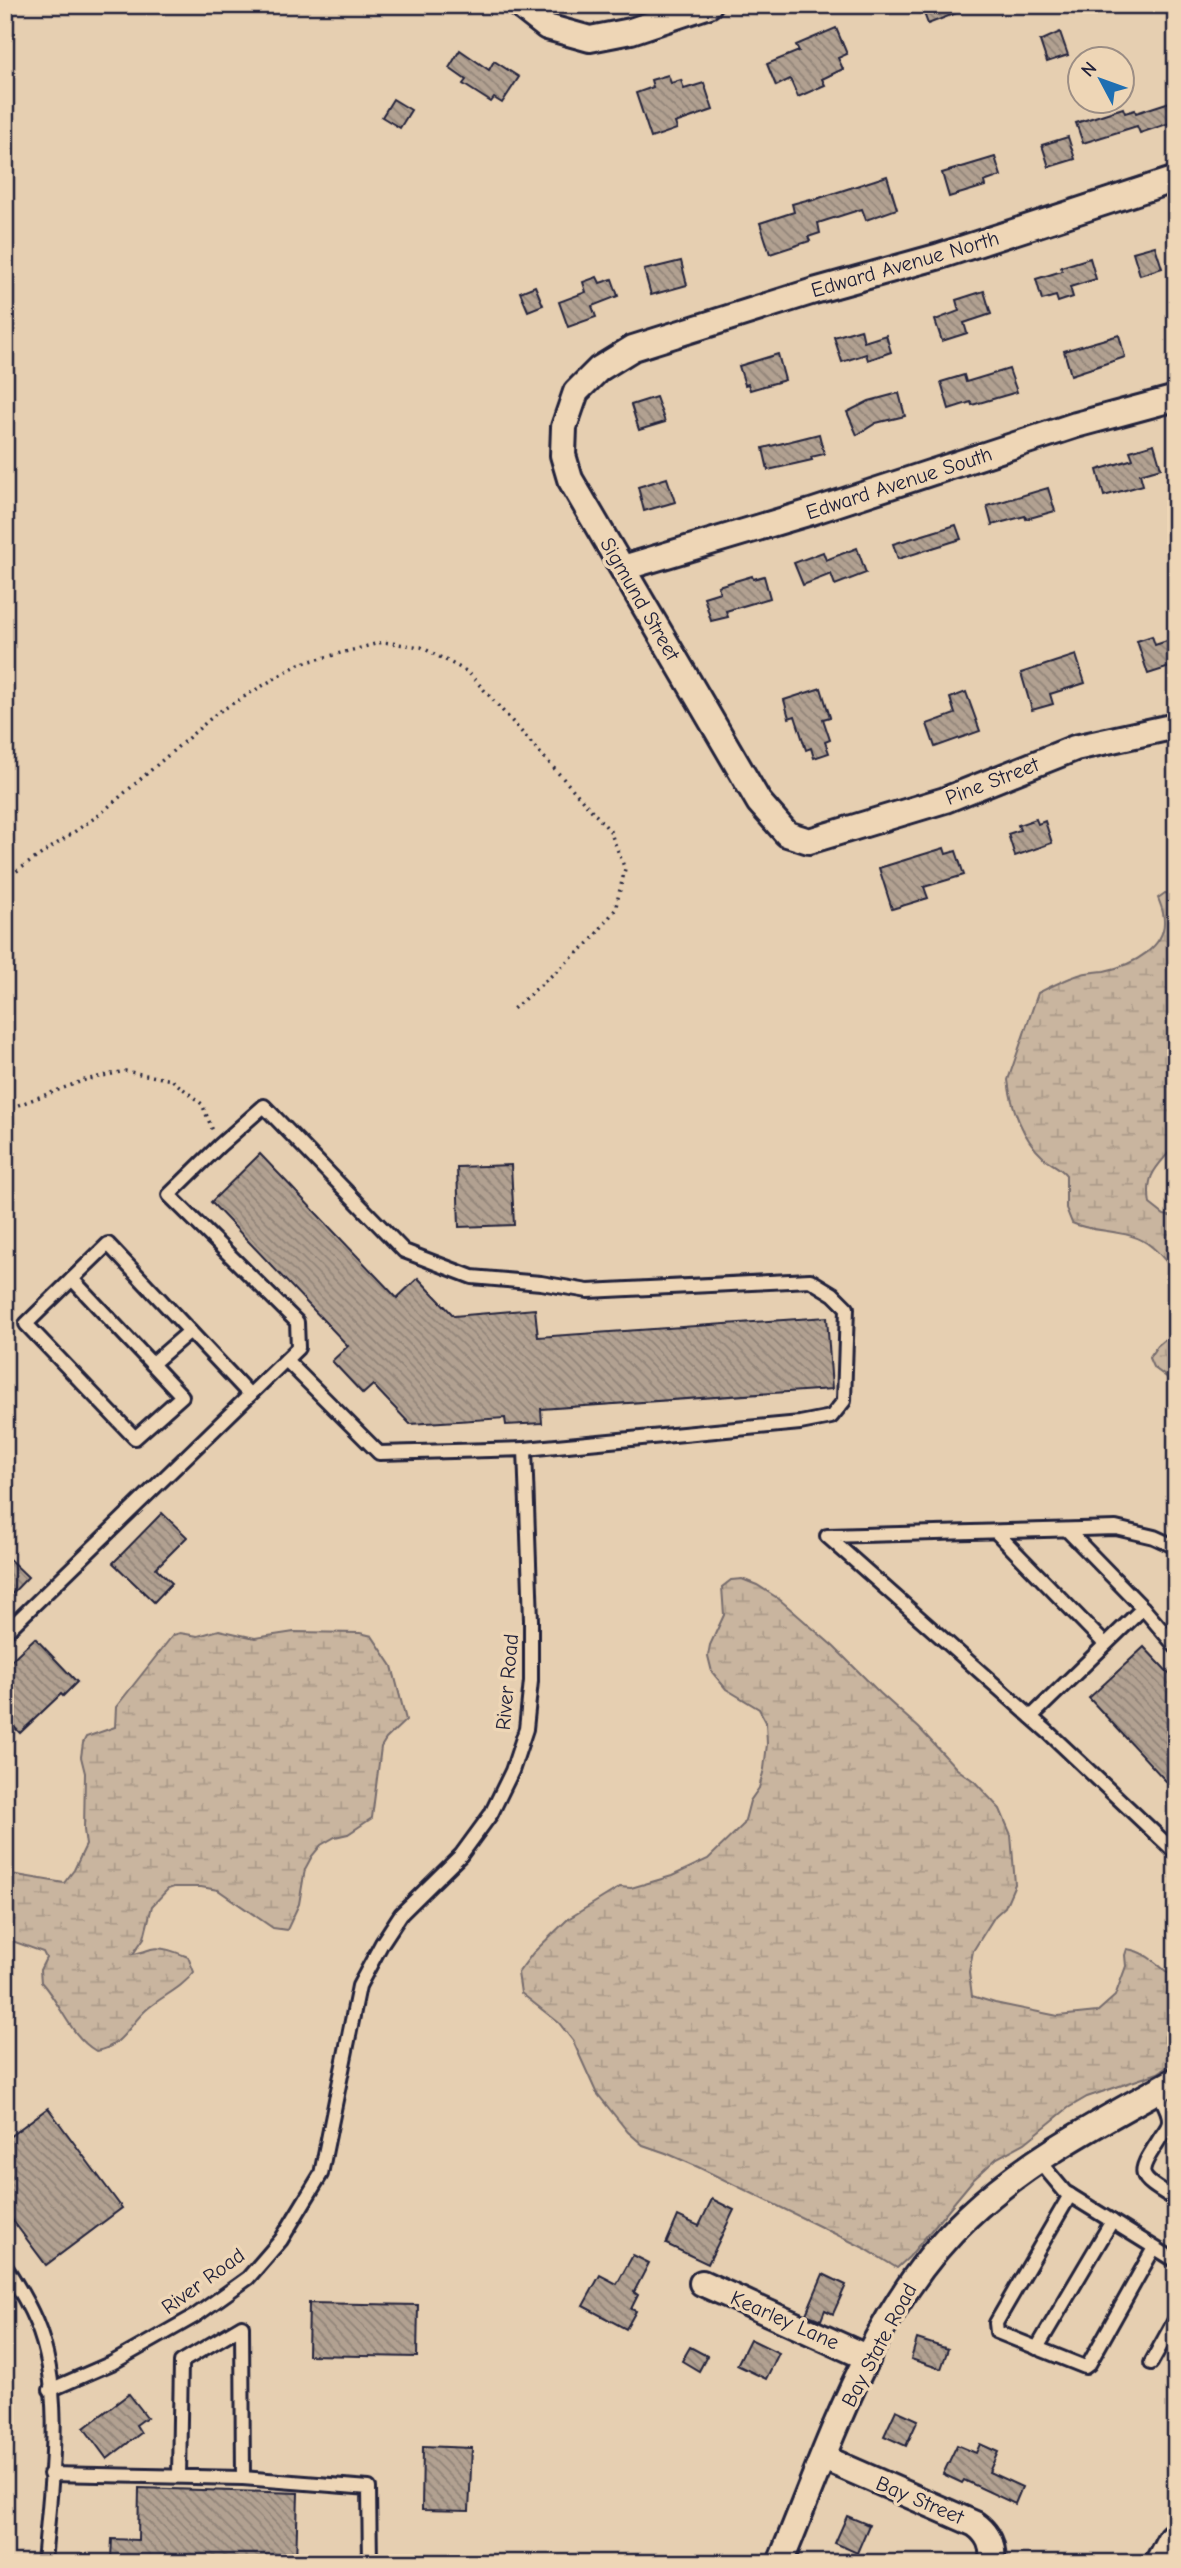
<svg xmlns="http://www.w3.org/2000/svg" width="1181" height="2568" font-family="'Comic Neue',sans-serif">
  <defs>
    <pattern id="wetland-marsh" width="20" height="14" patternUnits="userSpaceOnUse" patternTransform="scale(1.75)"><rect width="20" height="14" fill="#c9b59f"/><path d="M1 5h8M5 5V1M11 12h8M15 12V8" fill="none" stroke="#ac9b8a"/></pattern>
    <pattern id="building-back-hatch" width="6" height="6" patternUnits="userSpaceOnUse" patternTransform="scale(1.75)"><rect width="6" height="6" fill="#b2a191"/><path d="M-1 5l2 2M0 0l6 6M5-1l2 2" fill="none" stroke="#908378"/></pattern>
  </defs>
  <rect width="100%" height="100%" fill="#e6cfb1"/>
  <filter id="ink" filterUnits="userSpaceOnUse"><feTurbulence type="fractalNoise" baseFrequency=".0143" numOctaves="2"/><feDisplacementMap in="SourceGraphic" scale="14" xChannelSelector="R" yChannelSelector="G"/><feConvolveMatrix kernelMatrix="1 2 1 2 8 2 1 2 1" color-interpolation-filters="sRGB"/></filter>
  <g filter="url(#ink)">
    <!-- wetland -->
    <g fill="url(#wetland-marsh)" stroke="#766c6d" stroke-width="2">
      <path d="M1165,893L1176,895V1144C1158,1167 1145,1172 1150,1204L1164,1215L1176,1217V1271C1167,1264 1161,1254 1152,1247C1131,1228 1096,1234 1072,1223L1066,1208V1175C1060,1167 1050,1164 1043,1157C1023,1139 1011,1107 1008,1080L1038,993C1052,986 1067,978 1082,974C1089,972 1097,972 1104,971C1130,966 1171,947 1163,913C1162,908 1160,903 1158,898Z"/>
      <path d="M1176,1330V1384L1153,1367L1149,1358L1157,1346Z"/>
      <path d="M742,1579L757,1585L779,1599L834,1647L880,1693L919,1728L957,1769L975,1782L1000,1809L1011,1835L1015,1884L1005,1907L995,1916L973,1951L969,1972L972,1996L995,2003L1058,2016L1097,2012L1115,1996L1126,1966L1125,1955L1127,1949C1148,1952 1159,1967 1176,1979V2061L1158,2073L1087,2097L1068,2108L1025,2143L997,2158L972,2181L909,2257L897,2268L864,2248L698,2167L666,2153L643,2145L628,2132L596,2092L573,2041L559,2023L521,1993L518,1973L533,1953L568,1919L620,1887L631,1888L672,1876L708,1859L744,1824L750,1801L759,1788L764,1769L767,1744L766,1722L759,1709L726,1689L712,1672L708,1656L710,1645L724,1615L722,1587L731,1580Z"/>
      <path d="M219,1630L255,1638L294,1632L360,1633L372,1636L392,1666L406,1720L386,1739L381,1747L372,1818L348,1834L335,1837L321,1845L312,1856L305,1869L299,1904L287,1930L273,1928L218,1890L201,1887H174L168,1889L152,1906L144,1938L133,1954C140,1953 145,1951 151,1949C163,1946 178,1953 188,1957L194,1972C181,1989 162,1996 146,2010C129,2025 122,2047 96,2051C70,2036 61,2004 41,1982L40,1970L46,1958L43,1952L12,1941L5,1931V1873L64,1883L74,1870L86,1845L84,1830L85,1773L81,1757L83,1743L86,1737L115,1727L116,1707L173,1635L180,1633L198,1636Z"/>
    </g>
    <!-- building -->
    <g fill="url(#building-back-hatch)" stroke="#22223b" stroke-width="2">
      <path d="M921,5H972V7L928,24Z"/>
      <path d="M836,28L847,54L838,58L843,69L822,79L825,85L798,97L790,79L776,86L767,64L799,51L796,45Z"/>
      <path d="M1060,32L1068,55L1047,62L1040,41Z"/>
      <path d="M460,50L489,70L494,61L519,77L502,103L494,98L491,102L463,84L466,80L449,68Z"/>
      <path d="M668,75L671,83L681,80L684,89L704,83L713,110L675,123L677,129L651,138L636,93L653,87L651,80Z"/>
      <path d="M393,99L411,110L400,128L382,117Z"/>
      <path d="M1176,100V121L1140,133L1137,126L1083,143L1076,123L1123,108L1125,113L1135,110L1136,113Z"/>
      <path d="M1068,137L1075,159L1049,167L1042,145Z"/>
      <path d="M995,157L1001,176L984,182L985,186L949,197L942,173Z"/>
      <path d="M887,176L897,209L866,220L862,209L818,223L820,233L808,237L810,241L770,254L760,223L794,212L792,204L810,199V201Z"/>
      <path d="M1155,246L1162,268L1140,275L1133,252Z"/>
      <path d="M1090,258L1096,279L1070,287L1073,297L1058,302L1056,296L1042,300L1036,279L1062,271L1061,267Z"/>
      <path d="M681,261L687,285L651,295L644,270Z"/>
      <path d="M597,277L600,283L612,279L618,296L592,306L596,317L568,327L559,302L586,292L583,282Z"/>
      <path d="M535,286L543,305L528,311L520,292Z"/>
      <path d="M984,291L991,314L964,323L967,333L942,341L935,320L959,311L956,300Z"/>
      <path d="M861,329L864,342L886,335L891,352L868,360L866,354L842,362L834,337Z"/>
      <path d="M1119,335L1125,357L1071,375L1064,351Z"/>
      <path d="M778,354L785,380L750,390L748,384L745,385L739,366Z"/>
      <path d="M1009,369L1017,392L972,405L971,402L949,409L941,382L964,375L966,382Z"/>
      <path d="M899,393L905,416L876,423L857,435L847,412L869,401Z"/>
      <path d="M656,397L665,422L639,430L631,405Z"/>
      <path d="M819,434L824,454L811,457L812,460L768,470L763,448Z"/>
      <path d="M1154,444L1161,468L1140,474L1143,485L1104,496L1097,470L1133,459L1130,451Z"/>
      <path d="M667,478L675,502L644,511L638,487Z"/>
      <path d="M1048,488L1055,511L1026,519L1025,516L992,525L987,506Z"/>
      <path d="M956,525L961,539L898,559L893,544Z"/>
      <path d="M857,548L866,573L835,585L831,574L803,585L794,563L823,552L826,560Z"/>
      <path d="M752,576L753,579L764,576L770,598L726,611L728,617L711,621L704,597L720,592L718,586Z"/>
      <path d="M1152,636L1155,645L1176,638V665L1148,674L1137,641Z"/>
      <path d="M1076,655L1085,683L1050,694L1053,704L1032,710L1021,673Z"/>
      <path d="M821,688L830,717L823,719L830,740L825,742L829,753L814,758L811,748L806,750L795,716L789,718L784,700Z"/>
      <path d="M966,692L980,731L935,747L927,724L955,714L950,698Z"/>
      <path d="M1036,819L1038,824L1045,821L1052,843L1015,856L1008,834L1020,830L1018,825Z"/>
      <path d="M944,848L946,854L956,851L964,875L924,887L928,898L892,909L879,868Z"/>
      <path d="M260,1154L397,1298L418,1278L454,1316L535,1309L538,1337L827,1317L832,1389L541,1409L542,1423L506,1425L505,1418L410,1424L373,1385L363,1394L332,1361L348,1346L211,1202Z"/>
      <path d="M511,1165L514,1225L459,1227L457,1167Z"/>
      <path d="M162,1513L187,1537L156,1568L172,1583L154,1602L113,1563Z"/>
      <path d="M5,1555L28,1577L5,1601Z"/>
      <path d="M35,1638L77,1682L63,1696L61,1694L20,1733L5,1718V1666Z"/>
      <path d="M1144,1647L1176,1681V1792L1089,1698Z"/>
      <path d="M48,2108L122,2208L46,2265L5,2210V2140Z"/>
      <path d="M712,2199L734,2210L708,2264L666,2244L678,2216L699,2226Z"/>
      <path d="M633,2255L649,2263L634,2292L638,2295L631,2309L636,2311L626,2329L583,2306L600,2275L617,2284Z"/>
      <path d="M823,2274L846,2285L833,2314L825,2310L821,2320L806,2314Z"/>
      <path d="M309,2303L418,2305L417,2357L308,2355Z"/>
      <path d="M750,2339L779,2353L766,2379L737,2365Z"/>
      <path d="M917,2339L948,2349L941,2369L911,2359Z"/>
      <path d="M690,2347L707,2356L699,2371L682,2361Z"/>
      <path d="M129,2394L147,2417L136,2425L141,2433L107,2459L84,2428Z"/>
      <path d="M896,2410L918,2420L906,2446L884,2436Z"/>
      <path d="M980,2444L998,2452L989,2472L1022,2487L1015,2504L964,2480L962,2483L943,2474L957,2445L976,2453Z"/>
      <path d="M423,2446L472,2448L469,2511L422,2510Z"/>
      <path d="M139,2488L298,2493L296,2563H136L137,2560L111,2559L112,2539L138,2540Z"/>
      <path d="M847,2516L869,2525L857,2553L835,2543Z"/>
    </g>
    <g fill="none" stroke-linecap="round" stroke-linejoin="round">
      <!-- lane casing -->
      <g stroke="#22223b" stroke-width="18">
        <g id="lane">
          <path d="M72,1279L152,1364"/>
          <path d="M190,1331L152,1364L182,1396L135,1438L26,1324L108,1244L250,1395"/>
          <path d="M1067,1530L1143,1608L1176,1647"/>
          <path d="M996,1532L1105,1644"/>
          <path d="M1176,1547L1154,1537L1116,1528L827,1536L1049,1733L1176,1853"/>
          <path d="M5,1633L298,1348L297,1322L169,1195L219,1146L264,1106L404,1251L472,1277L541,1283L588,1291L810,1280L833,1294L847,1308L844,1401L831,1417L800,1423L525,1449"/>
          <path d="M1031,1717L1143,1608"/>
          <path d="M1157,2090C1161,2099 1170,2111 1169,2121C1169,2126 1165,2131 1162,2135C1136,2176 1134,2174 1176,2200"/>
          <path d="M1039,2161L1065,2192L1176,2261"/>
          <path d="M1070,2195L996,2323L997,2332L1085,2367L1089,2364L1154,2248"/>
          <path d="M5,2266C16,2283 28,2303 36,2322C66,2393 50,2488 44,2563"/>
          <path d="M1037,2348L1112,2221"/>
          <path d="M1151,2363L1176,2318"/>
          <path d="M50,2390L112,2363L195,2316L248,2278L281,2240L321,2174L359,1986L382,1943L401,1914L461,1855L491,1814L512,1771L526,1729L531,1681V1620L525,1449L379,1453L286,1360"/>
          <path d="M50,2474L243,2478L242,2326L181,2362L179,2476"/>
          <path d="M243,2478L369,2488L370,2563"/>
        </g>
      </g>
      <!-- street casing -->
      <g stroke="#22223b" stroke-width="30">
        <g id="street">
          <path d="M519,5L547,27L590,39L631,31L709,5"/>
          <path d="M1176,179L940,256L814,291L633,348L599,369L576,392L564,427L563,455L570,479L759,802L787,834L809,841L945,800L1075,748L1176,726"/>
          <path d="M623,568L811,512L1076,425L1176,398"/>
          <path d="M702,2283L868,2358"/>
          <path d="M824,2458L975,2524C989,2534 994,2546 992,2563"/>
          <path d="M780,2563C829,2445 873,2305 968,2216C1028,2159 1104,2120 1176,2080"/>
        </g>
      </g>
      <!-- highway casing -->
      <g stroke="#22223b" stroke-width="44">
        <path id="highway" d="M1165,2563L1176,2542"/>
      </g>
      <!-- path -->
      <g stroke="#22223b" stroke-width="3.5" stroke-dasharray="2 5" stroke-linecap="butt">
        <path d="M5,879L99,815L217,713L299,664L383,642L421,647L468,672L610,831L625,869L615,910L590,942L513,1009"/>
        <path d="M5,1110L85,1080L125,1071L172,1080L202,1104L213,1131"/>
      </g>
      <!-- lane -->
      <use href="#lane" stroke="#eed6b6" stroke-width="12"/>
      <!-- street -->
      <use href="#street" stroke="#eed6b6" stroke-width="24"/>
      <!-- highway -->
      <use href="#highway" stroke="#eed6b6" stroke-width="38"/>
    </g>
  </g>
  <g text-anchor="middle" stroke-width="7" stroke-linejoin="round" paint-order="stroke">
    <!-- street labels -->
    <g font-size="21" fill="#22223b" stroke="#eed6b6">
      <text transform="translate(905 264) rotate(-16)" y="7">Edward Avenue North</text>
      <text transform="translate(899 483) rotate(-18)" y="7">Edward Avenue South</text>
      <text transform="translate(640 599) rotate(60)" y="7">Sigmund Street</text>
      <text transform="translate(992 781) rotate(-21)" y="7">Pine Street</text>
      <text transform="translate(507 1682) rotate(-85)" y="7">River Road</text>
      <text transform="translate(203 2281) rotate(-36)" y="7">River Road</text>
      <text transform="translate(785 2320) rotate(24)" y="7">Kearley Lane</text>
      <text transform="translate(879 2345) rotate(-62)" y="7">Bay State Road</text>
      <text transform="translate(920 2500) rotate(23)" y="7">Bay Street</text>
    </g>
  </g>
  <!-- margin -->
  <rect width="1181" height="2568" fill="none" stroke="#eed6b6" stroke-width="28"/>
  <rect x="14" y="14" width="1153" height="2540" fill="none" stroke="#22223b" stroke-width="2.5" filter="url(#ink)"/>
  <!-- north arrow -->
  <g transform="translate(1101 80) rotate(311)"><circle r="33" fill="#eed6b6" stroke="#9c8e85" stroke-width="2"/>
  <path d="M0-5L12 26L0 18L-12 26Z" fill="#1f6fb2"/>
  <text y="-10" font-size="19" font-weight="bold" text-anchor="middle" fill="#22223b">N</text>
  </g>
</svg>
